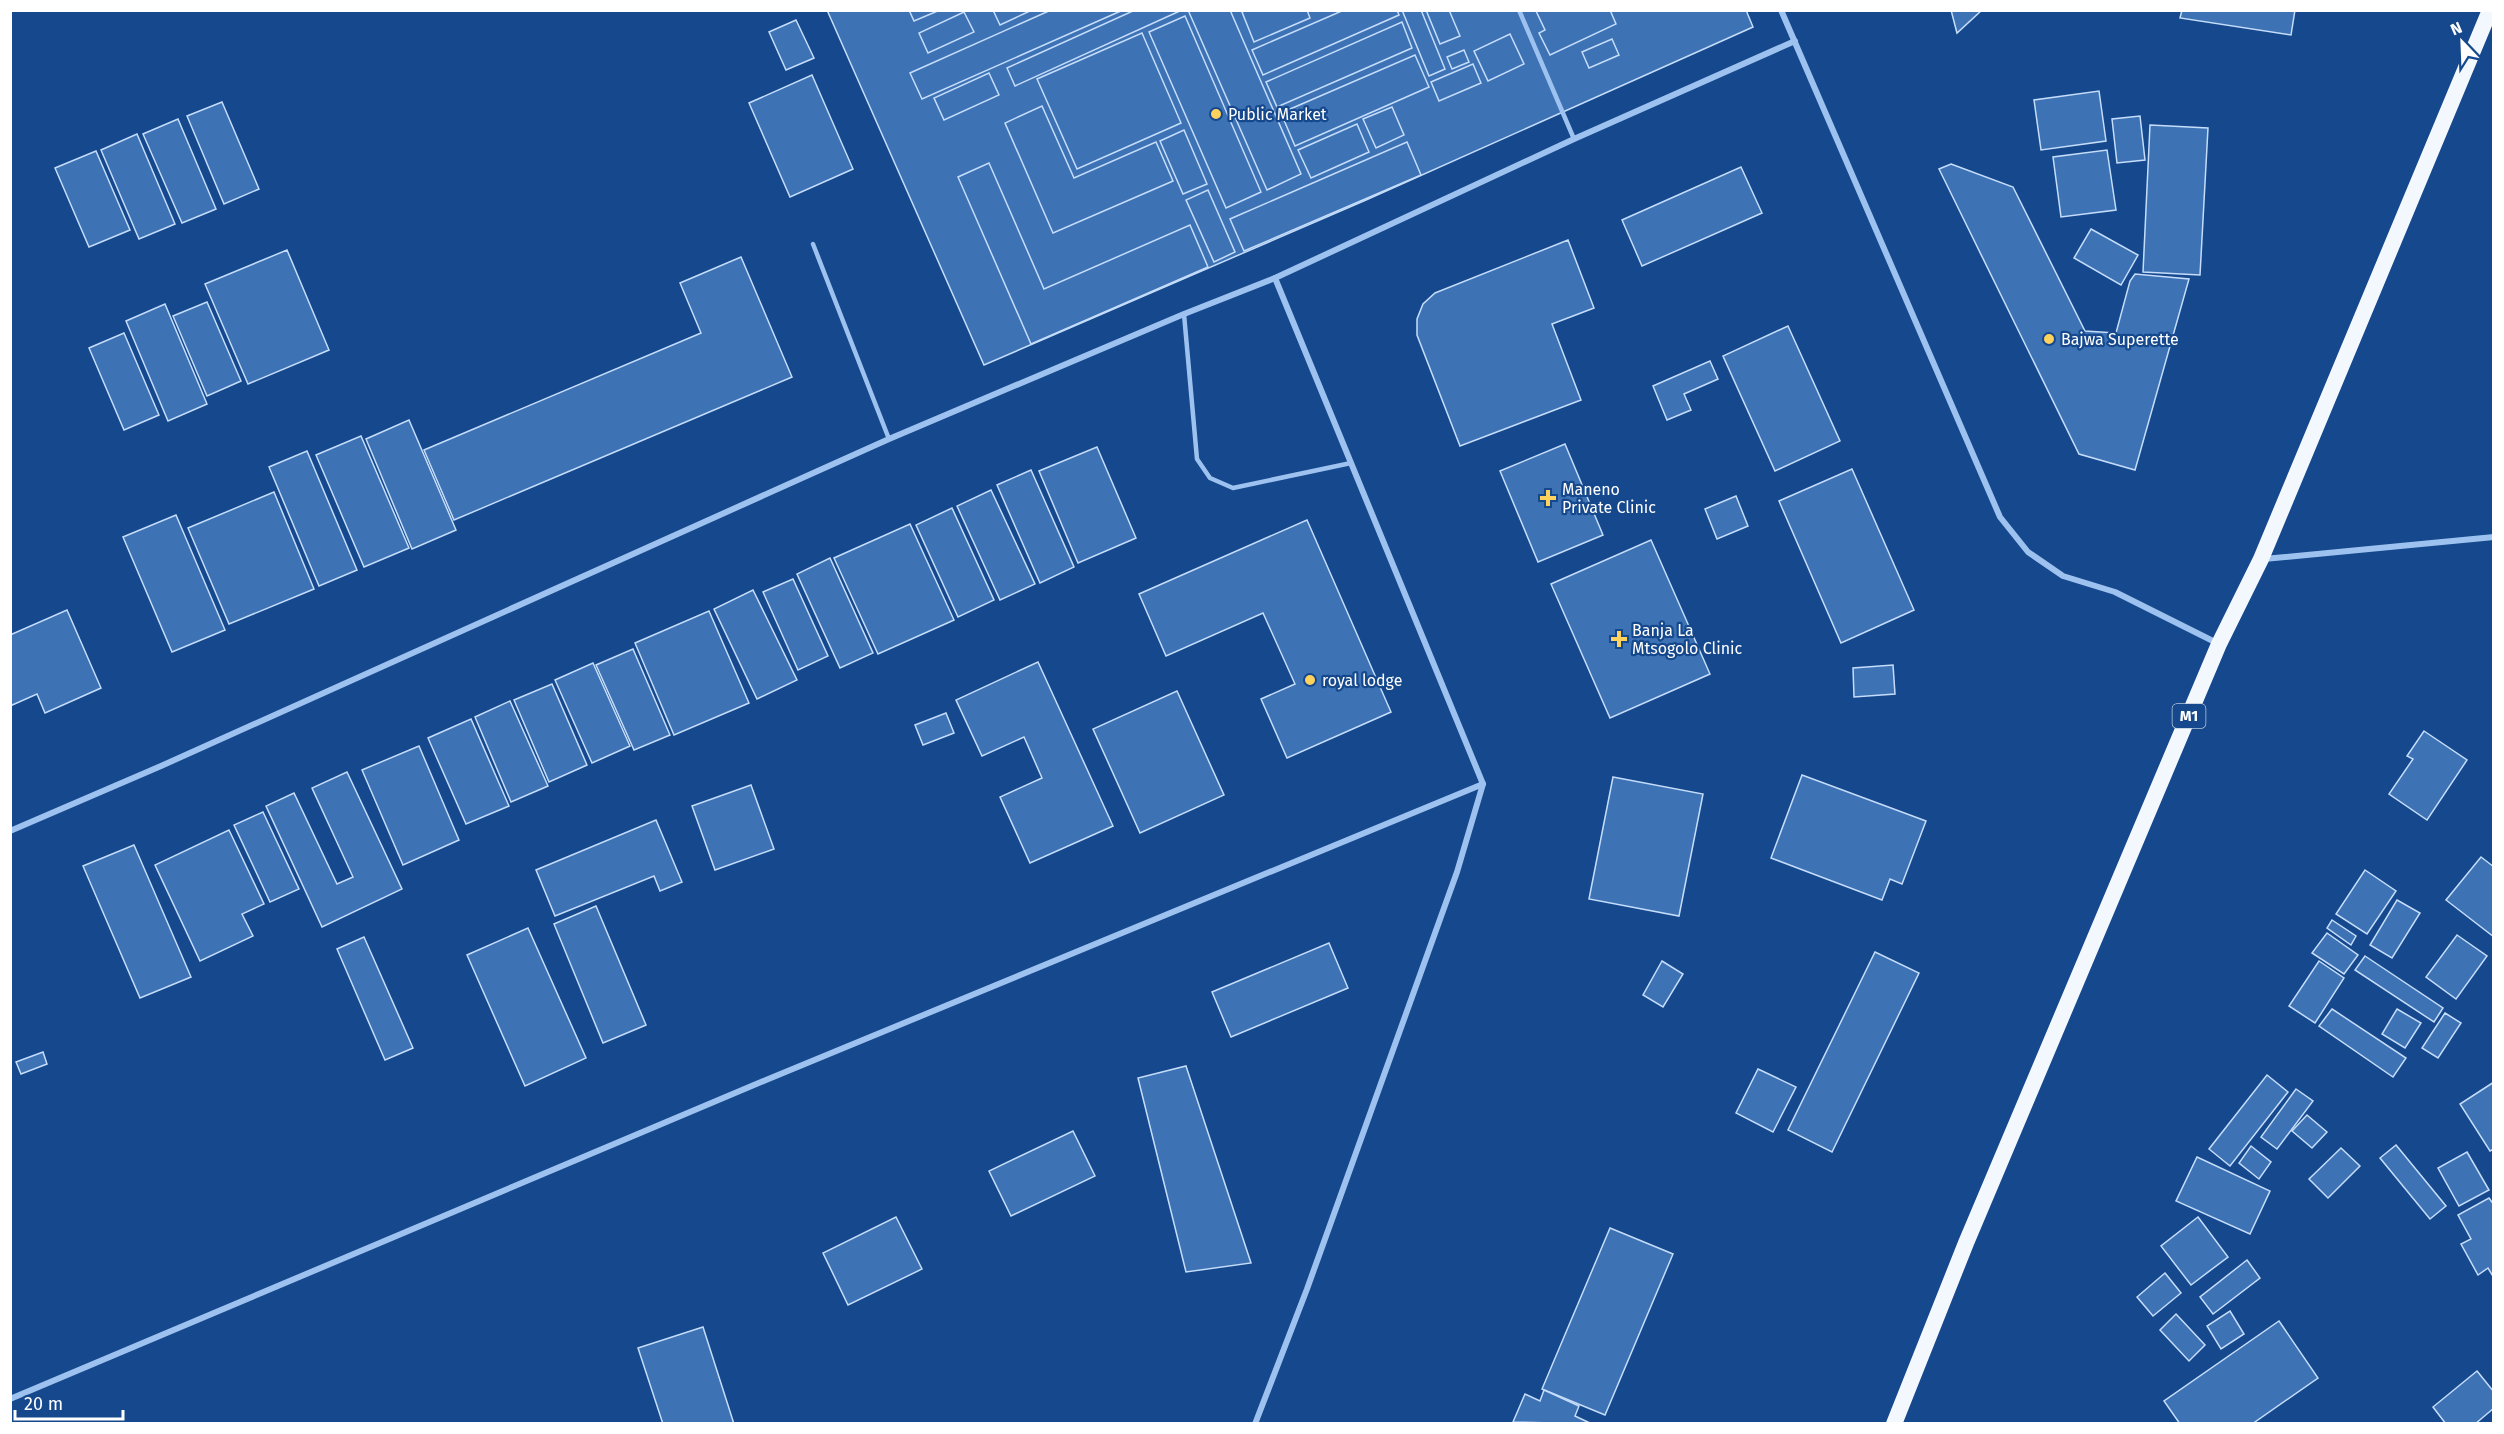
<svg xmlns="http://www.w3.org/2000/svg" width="2504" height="1434" font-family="'Fira Sans',sans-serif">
  <rect width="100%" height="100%" fill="#15488c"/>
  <!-- building -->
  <g fill="#3d72b5" stroke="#c5ddfb" stroke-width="1.5">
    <path d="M827,10H1746L1753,27L1366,200L984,365Z"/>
    <path d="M909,10H940L914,21Z"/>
    <path d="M993,10H1032L1000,25Z"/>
    <path d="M1051,10H1123L922,99L910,73Z"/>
    <path d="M1135,10H1182L1015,86L1007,68Z"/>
    <path d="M1188,10H1230L1301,174L1267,190Z"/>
    <path d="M1246,10H1307L1310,18L1254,42L1242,12Z"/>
    <path d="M1344,10H1397L1399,15L1263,75L1252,50Z"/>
    <path d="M1402,10H1421L1445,69L1429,76Z"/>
    <path d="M1426,10H1449L1460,36L1440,44Z"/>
    <path d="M1610,10L1616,24L1550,55L1539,33L1545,30L1536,11Z"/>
    <path d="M1951,10H1982L1957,33Z"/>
    <path d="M2182,10H2295L2291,35L2180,18Z"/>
    <path d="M964,12L974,32L928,53L919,33Z"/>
    <path d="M1185,16L1261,192L1226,208L1149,32Z"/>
    <path d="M796,20L814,58L786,70L769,32Z"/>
    <path d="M1402,22L1412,48L1277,107L1266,82Z"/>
    <path d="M1142,33L1181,123L1077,169L1037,79Z"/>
    <path d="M1510,34L1524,64L1488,81L1474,51Z"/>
    <path d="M1612,39L1619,55L1589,68L1582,52Z"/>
    <path d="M1464,50L1469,62L1452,69L1447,57Z"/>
    <path d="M1415,55L1429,87L1295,146L1281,113Z"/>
    <path d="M1473,64L1481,83L1439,101L1431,82Z"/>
    <path d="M989,73L999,95L944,120L934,98Z"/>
    <path d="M812,75L853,169L790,197L749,103Z"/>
    <path d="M2099,91L2106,141L2041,150L2034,100Z"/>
    <path d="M222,102L259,189L224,204L187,116Z"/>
    <path d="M1042,106L1074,178L1156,142L1173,181L1053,233L1005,123Z"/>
    <path d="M1392,107L1404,135L1376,148L1363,119Z"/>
    <path d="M2140,116L2145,160L2117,163L2112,119Z"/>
    <path d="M178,119L216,209L182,223L143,134Z"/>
    <path d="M1357,124L1369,152L1311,178L1298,150Z"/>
    <path d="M2150,125L2208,128L2200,275L2143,272Z"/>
    <path d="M1184,130L1207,184L1183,194L1160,141Z"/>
    <path d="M137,134L175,224L139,239L101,150Z"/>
    <path d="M1407,142L1421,175L1244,251L1230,219Z"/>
    <path d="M2107,150L2116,210L2061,217L2053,157Z"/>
    <path d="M96,151L130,230L89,247L55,168Z"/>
    <path d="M989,163L1044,289L1190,225L1208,267L1031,344L958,177Z"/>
    <path d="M1951,164L2013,187L2085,331L2116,333L2130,281L2135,274L2189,279L2135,470L2079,454L1939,169Z"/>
    <path d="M1741,167L1762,213L1642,266L1622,220Z"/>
    <path d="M1208,190L1235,252L1214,262L1186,200Z"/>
    <path d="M2091,229L2138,255L2121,285L2074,258Z"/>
    <path d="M1568,240L1594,308L1552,324L1581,400L1460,446L1417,335V319L1423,304L1435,293Z"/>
    <path d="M287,250L329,350L248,384L205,284Z"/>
    <path d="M741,257L792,377L454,520L424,450L701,333L680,283Z"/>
    <path d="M207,302L241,381L207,396L173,316Z"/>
    <path d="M165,304L207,404L168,421L126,321Z"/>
    <path d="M1788,326L1840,441L1775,471L1723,356Z"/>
    <path d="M124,333L159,415L124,430L89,348Z"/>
    <path d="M1710,361L1718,379L1684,394L1691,410L1667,420L1653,386Z"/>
    <path d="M409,420L456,530L412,549L366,439Z"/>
    <path d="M361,436L409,548L364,567L316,455Z"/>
    <path d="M1565,444L1603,535L1538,562L1500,471Z"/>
    <path d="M1097,447L1136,538L1078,563L1039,471Z"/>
    <path d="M307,451L357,570L319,586L269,467Z"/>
    <path d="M1852,469L1914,610L1841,643L1779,501Z"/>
    <path d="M1031,470L1074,567L1040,583L997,485Z"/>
    <path d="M991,490L1035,584L1000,600L957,506Z"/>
    <path d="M274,492L314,589L229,624L188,528Z"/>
    <path d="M1736,496L1748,526L1717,539L1705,509Z"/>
    <path d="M952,508L994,600L958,617L916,525Z"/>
    <path d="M176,515L225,630L172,652L123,537Z"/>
    <path d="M1307,520L1391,712L1287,758L1261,699L1295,684L1263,613L1166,656L1139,594Z"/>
    <path d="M910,524L954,620L878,654L834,558Z"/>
    <path d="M1651,540L1710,674L1610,718L1551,584Z"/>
    <path d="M830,558L873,653L840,668L797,574Z"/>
    <path d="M793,579L828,656L798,670L763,592Z"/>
    <path d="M753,590L797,680L757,699L714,609Z"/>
    <path d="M67,610L101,688L45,713L37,694L10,706V635Z"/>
    <path d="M709,611L749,703L674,735L635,643Z"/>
    <path d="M633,649L670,735L634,750L596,665Z"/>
    <path d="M1038,662L1113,826L1030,863L1000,797L1042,778L1024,737L982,756L956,700Z"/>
    <path d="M593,663L630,746L592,763L555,680Z"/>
    <path d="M1893,665L1895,694L1854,697L1853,668Z"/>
    <path d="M552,684L587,765L549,782L514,700Z"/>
    <path d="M1177,691L1224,795L1140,833L1093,729Z"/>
    <path d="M510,701L548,786L511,802L475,717Z"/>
    <path d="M946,713L954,733L923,745L915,725Z"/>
    <path d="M471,719L509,806L466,824L428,738Z"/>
    <path d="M2424,731L2467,760L2427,820L2389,794L2413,759L2407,756Z"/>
    <path d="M419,746L459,840L403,865L362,770Z"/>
    <path d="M347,772L402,889L322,927L266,806L294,793L337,884L353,877L312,788Z"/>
    <path d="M1802,775L1926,821L1902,884L1890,879L1882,900L1771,858Z"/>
    <path d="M1613,777L1703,794L1679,916L1589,899Z"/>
    <path d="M751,785L774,849L715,870L692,806Z"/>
    <path d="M263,812L299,889L270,902L234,825Z"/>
    <path d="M656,820L682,882L660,891L654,876L555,916L536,870Z"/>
    <path d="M229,830L264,904L242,914L253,936L200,961L155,865Z"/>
    <path d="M134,845L191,977L140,998L83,866Z"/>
    <path d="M2481,857L2494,867V937L2446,900Z"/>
    <path d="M2365,870L2396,891L2367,934L2336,914Z"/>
    <path d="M2397,900L2420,913L2392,958L2370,945Z"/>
    <path d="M596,906L646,1025L603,1043L554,924Z"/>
    <path d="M2332,920L2356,936L2351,945L2327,928Z"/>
    <path d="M528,928L586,1058L525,1086L467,955Z"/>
    <path d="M2327,933L2358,955L2344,974L2312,953Z"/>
    <path d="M2457,935L2487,956L2456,999L2426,977Z"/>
    <path d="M364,937L413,1048L385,1060L337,949Z"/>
    <path d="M1329,943L1348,988L1231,1037L1212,992Z"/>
    <path d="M1875,952L1919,973L1832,1152L1788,1130Z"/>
    <path d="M2365,956L2443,1008L2434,1022L2355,970Z"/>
    <path d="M1662,961L1683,974L1663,1007L1643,995Z"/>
    <path d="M2319,961L2344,978L2315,1023L2289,1006Z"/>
    <path d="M2332,1009L2406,1058L2393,1077L2319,1026Z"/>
    <path d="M2397,1009L2421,1023L2405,1048L2382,1034Z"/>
    <path d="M2445,1013L2461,1023L2438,1058L2422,1048Z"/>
    <path d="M43,1052L47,1064L21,1074L16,1062Z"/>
    <path d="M1186,1066L1251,1263L1186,1272L1138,1078Z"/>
    <path d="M1758,1069L1796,1087L1773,1132L1736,1113Z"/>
    <path d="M2267,1075L2288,1092L2230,1166L2209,1149Z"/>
    <path d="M2494,1082V1149L2490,1151L2460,1104Z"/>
    <path d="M2296,1089L2313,1101L2277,1149L2261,1137Z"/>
    <path d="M2307,1115L2327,1132L2312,1148L2292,1131Z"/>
    <path d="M1073,1131L1095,1176L1011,1216L989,1171Z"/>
    <path d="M2396,1145L2446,1206L2430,1219L2380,1158Z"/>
    <path d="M2251,1146L2271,1162L2259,1179L2239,1163Z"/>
    <path d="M2341,1148L2360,1166L2328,1198L2309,1179Z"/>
    <path d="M2467,1152L2489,1190L2459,1206L2438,1168Z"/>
    <path d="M2197,1157L2270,1191L2250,1234L2176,1201Z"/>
    <path d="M2489,1198L2494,1205V1278L2488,1268L2478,1275L2461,1244L2471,1239L2458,1215Z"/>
    <path d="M896,1217L922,1269L848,1305L823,1253Z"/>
    <path d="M2198,1217L2228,1257L2191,1285L2161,1246Z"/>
    <path d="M1610,1228L1673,1254L1605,1415L1542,1389Z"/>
    <path d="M2247,1260L2260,1278L2213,1314L2200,1297Z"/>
    <path d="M2165,1273L2181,1293L2153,1316L2137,1297Z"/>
    <path d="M2230,1311L2244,1334L2221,1349L2207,1326Z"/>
    <path d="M2176,1314L2205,1345L2189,1361L2160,1330Z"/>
    <path d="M2279,1321L2318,1378L2252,1424H2180L2164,1401Z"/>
    <path d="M703,1327L734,1424H663L638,1348Z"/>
    <path d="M2477,1371L2494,1392V1408L2475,1424H2446L2433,1407Z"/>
    <path d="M1544,1390L1579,1406L1575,1416L1592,1424L1513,1422L1525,1394L1540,1401Z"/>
  </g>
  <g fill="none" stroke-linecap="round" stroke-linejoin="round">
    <!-- service -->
    <g stroke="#9ec2f0" stroke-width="4.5">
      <path d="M1519,10L1574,139"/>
      <path d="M813,244L889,439"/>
      <path d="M1184,314L1197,459L1210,478L1233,488L1351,463"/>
    </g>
    <!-- minor -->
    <g stroke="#9ec2f0" stroke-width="6">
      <path d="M1781,10L2000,517L2028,552L2063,576L2115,592L2219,644"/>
      <path d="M2264,559L2494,537"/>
      <path d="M10,831L161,766L889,439L1184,314L1275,278L1574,139L1795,41"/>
      <path d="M10,1399L766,1080L1483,784L1275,278"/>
      <path d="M1255,1424L1307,1289L1457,872L1483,784"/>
    </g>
    <!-- trunk -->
    <path stroke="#f3f8ff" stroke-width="16" d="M1894,1424L1966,1243L2219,644L2261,559L2490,10"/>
  </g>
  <!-- markers -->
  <g fill="#ffd15d" stroke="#15488c" stroke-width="2">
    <circle cx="1216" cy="114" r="6"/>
    <circle cx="2049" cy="339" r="6"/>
    <path d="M1545 489h6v6h6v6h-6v6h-6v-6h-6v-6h6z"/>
    <path d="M1616 630h6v6h6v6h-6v6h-6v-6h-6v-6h6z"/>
    <circle cx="1310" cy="680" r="6"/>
  </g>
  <g text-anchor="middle" stroke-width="4.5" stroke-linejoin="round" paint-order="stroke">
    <!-- shield labels -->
    <rect fill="#15488c" stroke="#b9c8dc" stroke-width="1.5" x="2172.5" y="704" width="33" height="24" rx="4.5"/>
    <g font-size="15" font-weight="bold" fill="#fff">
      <text x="2189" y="721">M1</text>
    </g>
    <!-- poi labels -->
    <g font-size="16" fill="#fff" stroke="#15488c" text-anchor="start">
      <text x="1228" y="120">Public Market</text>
      <text x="2061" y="345">Bajwa Superette</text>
      <text x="1562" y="495">Maneno<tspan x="1562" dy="18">Private Clinic</tspan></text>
      <text x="1632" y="636">Banja La<tspan x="1632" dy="18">Mtsogolo Clinic</tspan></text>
      <text x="1322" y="686">royal lodge</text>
    </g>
  </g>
  <!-- border -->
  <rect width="2504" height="1434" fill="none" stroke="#ffffff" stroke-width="24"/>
  <!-- north arrow -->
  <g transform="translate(2462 42) rotate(337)" stroke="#15488c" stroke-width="4.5" paint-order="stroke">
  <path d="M0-4.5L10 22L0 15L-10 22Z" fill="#ffffff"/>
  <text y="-9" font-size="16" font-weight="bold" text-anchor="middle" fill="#ffffff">N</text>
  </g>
  <!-- scale -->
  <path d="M15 1410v9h108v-9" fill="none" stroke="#ffffff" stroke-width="3"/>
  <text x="24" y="1410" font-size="18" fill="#ffffff" stroke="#15488c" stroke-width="4.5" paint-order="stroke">20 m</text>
</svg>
